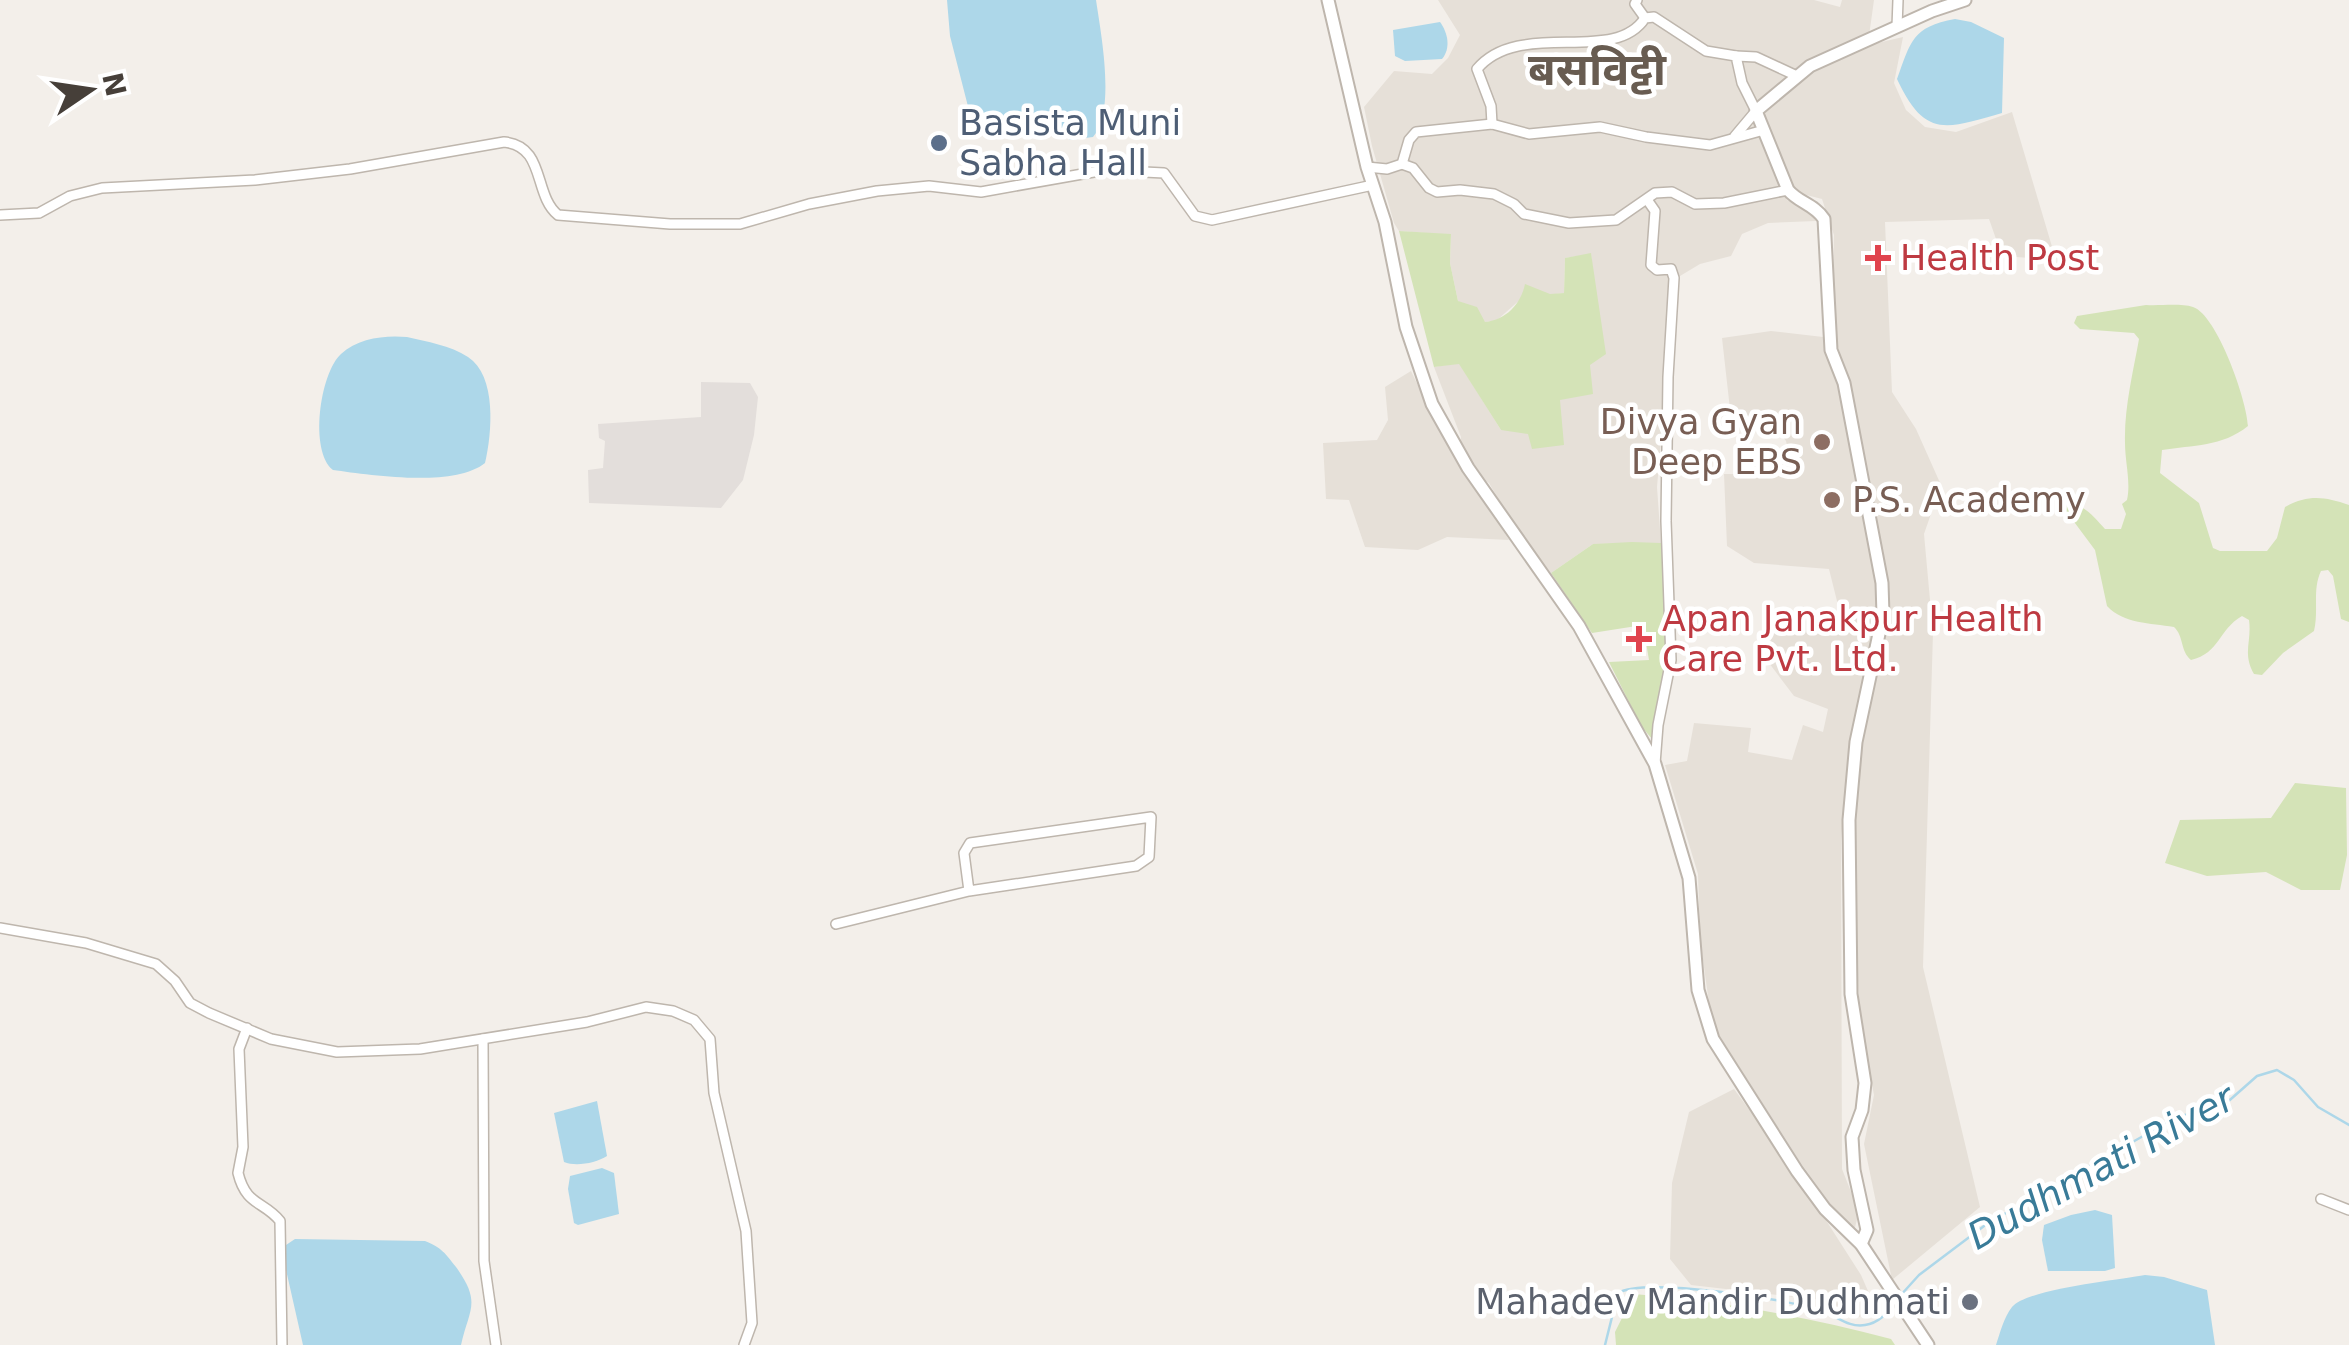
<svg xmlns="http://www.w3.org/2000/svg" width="2349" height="1345" font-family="'DejaVu Sans','Noto Sans Devanagari',sans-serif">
  <rect width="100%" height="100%" fill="#f3efea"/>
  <!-- residential -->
  <g fill="#e6e0d8">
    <path d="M1438,0H1814L1840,7L1842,0H1874L1869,36L1786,83L1750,110L1787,200L1815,213L1816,221L1768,223L1742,234L1731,256L1700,264L1675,279L1657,487L1661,543L1593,544L1551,573L1511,521L1489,483L1479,477L1460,443L1461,437L1434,367L1459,363L1501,430L1560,400L1590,364L1593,279L1591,254L1565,258L1564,293L1522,298L1496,321L1485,322L1458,301L1450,263L1451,235L1399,231L1394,223L1372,146L1364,107L1394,71L1432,74L1448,58L1460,35Z"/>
    <path d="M1903,37L1894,83L1906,110L1925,127L1956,132L2012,112L2056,260L2002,256L1989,219L1885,222L1892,392L1916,429L1941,485L1924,534L1933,633L1923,967L1980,1207L1892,1280L1864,1144L1874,1095L1860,1026L1851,825L1867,698L1888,629L1887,597L1850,385L1832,328L1834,235L1822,199L1791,191L1763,115L1807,73L1869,45Z"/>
    <path d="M1771,331L1823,337L1844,405L1878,583L1879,614L1849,748L1841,840L1842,1169L1859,1212L1853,1235L1800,1162L1712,1024L1700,939L1698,874L1665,765L1687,761L1694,723L1751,728L1748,752L1792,760L1803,725L1823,732L1828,709L1794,696L1769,663L1772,624L1819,619L1842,621L1829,569L1754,563L1727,546L1724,474H1794L1786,441L1772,422L1731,418L1722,338Z"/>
    <path d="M1411,371L1437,425L1509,540L1447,537L1418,550L1365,547L1349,500L1326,499L1323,443L1377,440L1388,420L1385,387Z"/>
    <path d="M1734,1089L1797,1175L1861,1275L1875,1307L1859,1317L1822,1300L1691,1285L1670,1259L1672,1183L1689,1112Z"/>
  </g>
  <!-- industrial -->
  <path fill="#e3dedb" d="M701,382L750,383L758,397L754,435L743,480L721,508L589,503L588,470L603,468L605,441L599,438L598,424L701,417Z"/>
  <!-- green -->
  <g fill="#d4e3b7">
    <path d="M1399,231L1451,234L1450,263L1458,301L1477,307L1485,322C1506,320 1521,304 1525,284L1550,294L1564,293L1565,258L1591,253L1606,354L1590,365L1593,394L1560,400L1564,445L1532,449L1528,434L1501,430L1459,364L1434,367Z"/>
    <path d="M2146,305C2160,306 2180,303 2193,307C2217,315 2247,400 2248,426C2222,447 2193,445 2162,450L2160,473L2199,503L2213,548L2220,551H2267L2277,538L2285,507C2309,494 2325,497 2349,505V622L2341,619L2333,576L2328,570L2321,571C2312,590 2319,610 2314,631L2283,653L2262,675L2254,674C2242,653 2252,642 2249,620L2242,616C2218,630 2220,653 2191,660C2180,651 2184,636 2174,627C2150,623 2124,624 2107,606L2095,550L2066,511L2067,503C2084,504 2094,517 2105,529H2121L2126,514L2122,504L2127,500C2131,482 2125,462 2125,443C2124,408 2133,373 2139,339L2134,333L2080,329L2074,323L2077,316Z"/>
    <path d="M1632,542L1661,543L1666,587L1667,658L1653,740L1641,726L1609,662L1649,660L1643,625L1592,633L1551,573L1593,544Z"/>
    <path d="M2295,783L2346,788L2347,855L2340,890H2301L2266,872L2207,876L2165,863L2180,820L2271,818Z"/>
    <path d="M1634,1294C1723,1302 1805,1316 1891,1339L1895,1345H1616L1615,1332Z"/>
  </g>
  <!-- water -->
  <g fill="#add7e9">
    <path d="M947,0H1096C1101,34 1116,111 1093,137L1070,140L1063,134L1026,127C1012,136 987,138 973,126L950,36Z"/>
    <path d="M1955,19L1971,22L2004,38L2002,113C1946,129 1925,139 1897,79C1911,41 1912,27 1955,19Z"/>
    <path d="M1440,22C1448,33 1451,48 1442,59L1405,61L1395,56L1393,30Z"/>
    <path d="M407,337C427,342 450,345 468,357C497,376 492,433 485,463C454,488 370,475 333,470C309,451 320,373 341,354C358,338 385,335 407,337Z"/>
    <path d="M597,1101L607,1156C596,1163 576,1167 564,1162L554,1113Z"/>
    <path d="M602,1168L614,1173L619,1214L578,1225L574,1223L568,1189L570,1176Z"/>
    <path d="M2095,1210L2112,1215L2115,1268L2105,1271H2048L2042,1240L2044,1225L2071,1215Z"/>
    <path d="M295,1239L425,1241C442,1248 445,1253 456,1267C482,1303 469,1309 461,1345H303L284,1261L283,1247Z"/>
    <path d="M2145,1275L2164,1277L2207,1290L2215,1345H1996C2000,1333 2004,1317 2012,1307C2027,1289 2118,1280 2145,1275Z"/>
  </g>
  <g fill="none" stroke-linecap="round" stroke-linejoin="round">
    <!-- stream -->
    <g stroke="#add7e9" stroke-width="2.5">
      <path d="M1900,1296L1919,1275L1988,1223L2170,1121L2185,1115L2223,1106L2257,1076L2277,1070L2294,1080L2318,1107L2349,1125"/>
      <path d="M1605,1345L1618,1293C1645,1277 1789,1299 1822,1311C1837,1316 1849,1328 1865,1325C1879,1323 1887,1313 1895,1303"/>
    </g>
    <!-- minor casing -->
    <g stroke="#beb6ad" stroke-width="12">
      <g id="minor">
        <path d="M1637,0L1635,4L1645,18"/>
        <path d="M1897,27L1898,0"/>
        <path d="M1736,56L1756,57L1797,76"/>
        <path d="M1492,124L1491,106L1477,69C1520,18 1614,66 1645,18L1654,17L1706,51L1736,56L1742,83L1756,111L1735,136"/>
        <path d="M1402,164L1413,168L1429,188L1437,192L1460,190L1494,194L1514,204L1524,214L1569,223L1616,220L1655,193L1672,192L1695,204L1724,203L1788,190"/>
        <path d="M1367,167L1387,169L1402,164L1409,140L1416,132L1492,124L1529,134L1600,127L1646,137L1710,145L1764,130"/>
        <path d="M1648,201L1655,211L1651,265L1657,270L1671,269L1674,278L1668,377L1666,521L1671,660L1658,725L1655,764"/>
        <path d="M0,215L39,213L70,196L102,188L255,180L350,169L504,142C546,146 533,195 558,215L670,224H740L809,204L877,191L929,186L981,192L1105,170L1164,173L1195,216L1212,220L1373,185"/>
        <path d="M836,924L969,891L1136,866L1149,857L1151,817L970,843L964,853L969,891"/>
        <path d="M0,928L86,943L156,964L175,981L190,1003L209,1013L271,1039L337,1052L420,1049L587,1022L646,1007L673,1011L694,1020L710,1039L714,1093L746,1231L752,1323L744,1345"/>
        <path d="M247,1028L239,1049L243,1147L238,1173C246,1206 264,1201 280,1221L282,1345"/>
        <path d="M483,1039L484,1261L496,1345"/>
        <path d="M2321,1199L2349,1210"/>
      </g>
    </g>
    <!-- tertiary casing -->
    <g stroke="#beb6ad" stroke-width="15">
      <g id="tertiary">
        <path d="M1328,0L1367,167L1385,222L1406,327L1432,404L1468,468L1579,626L1655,764L1689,878L1698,990L1713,1039L1797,1171L1825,1209L1861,1244L1928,1345"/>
        <path d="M1861,1244L1867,1230L1854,1170L1852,1137L1862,1110L1865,1083L1851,994L1849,820L1856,742L1883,615L1882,583L1844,383L1831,350L1824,219C1814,204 1799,203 1788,190L1756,111L1810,66L1932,11L1965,0"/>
      </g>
    </g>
    <!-- minor -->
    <use href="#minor" stroke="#fff" stroke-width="9"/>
    <!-- tertiary -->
    <use href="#tertiary" stroke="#fff" stroke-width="11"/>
  </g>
  <!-- markers -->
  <circle fill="#5c6f8a" stroke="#fff" stroke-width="4" cx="939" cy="143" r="10"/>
  <g fill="#e0444e" stroke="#fff" stroke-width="4">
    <path d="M1873 243h10v10h10v10h-10v10h-10v-10h-10v-10h10z"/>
    <path d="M1634 624h10v10h10v10h-10v10h-10v-10h-10v-10h10z"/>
  </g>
  <g fill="#8d6e63" stroke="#fff" stroke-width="4">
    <circle cx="1822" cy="442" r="10"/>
    <circle cx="1832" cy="500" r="10"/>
  </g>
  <circle fill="#6b7280" stroke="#fff" stroke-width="4" cx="1970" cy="1302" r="10"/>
  <g text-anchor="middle" stroke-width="9" stroke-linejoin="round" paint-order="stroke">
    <!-- service labels -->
    <g font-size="35" fill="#4e5e75" stroke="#fff" text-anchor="start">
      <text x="959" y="135">Basista Muni<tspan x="959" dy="40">Sabha Hall</tspan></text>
    </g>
    <!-- health labels -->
    <g font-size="35" fill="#be3a42" stroke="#fff" text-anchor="start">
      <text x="1900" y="270">Health Post</text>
      <text x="1662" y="631">Apan Janakpur Health<tspan x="1662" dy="40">Care Pvt. Ltd.</tspan></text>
    </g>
    <!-- education labels -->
    <g font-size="35" fill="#785e54" stroke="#fff" text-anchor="end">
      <text x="1802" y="434">Divya Gyan<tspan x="1802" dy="40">Deep EBS</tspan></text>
      <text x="1852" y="512" text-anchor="start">P.S. Academy</text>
    </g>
    <!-- worship labels -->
    <g font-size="35" fill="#5b616d" stroke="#fff" text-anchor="end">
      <text x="1950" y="1314">Mahadev Mandir Dudhmati</text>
    </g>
    <!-- water labels -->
    <g font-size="38" font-style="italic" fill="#397b98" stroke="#fff">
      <text transform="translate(2101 1167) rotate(-29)" y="13">Dudhmati River</text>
    </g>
    <!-- district labels -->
    <g font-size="45" font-weight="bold" fill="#685c51" stroke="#fff">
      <text x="1597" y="85">बसविट्टी</text>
    </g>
  </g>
  <!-- north arrow -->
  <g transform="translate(90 90) rotate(77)" stroke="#ffffff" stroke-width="8" paint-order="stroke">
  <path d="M0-8L18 38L0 25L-18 38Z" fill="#463f39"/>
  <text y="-15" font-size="28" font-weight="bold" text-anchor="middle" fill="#463f39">N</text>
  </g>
</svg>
